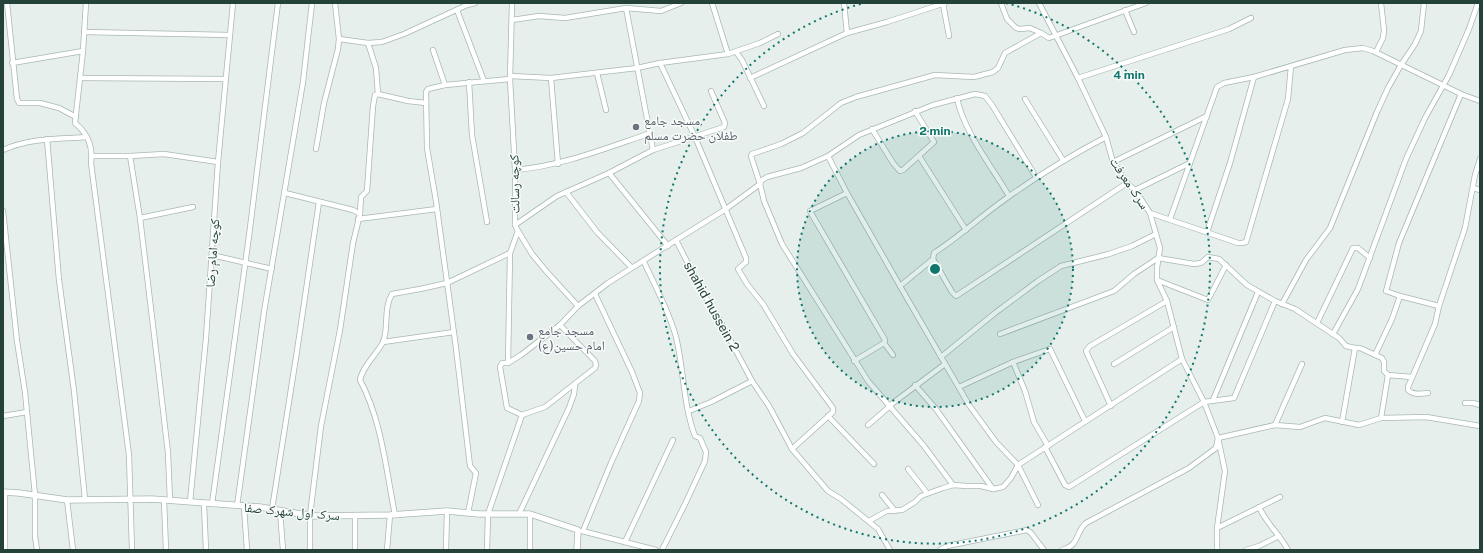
<svg xmlns="http://www.w3.org/2000/svg" width="1483" height="553" font-family="'Public Sans','Noto Naskh Arabic',sans-serif">
  <rect width="100%" height="100%" fill="#e6efeb"/>
  <g fill="none" stroke-linecap="round" stroke-linejoin="round">
    <!-- minor casing -->
    <g stroke="#a8b8b2" stroke-width="6">
      <g id="minor">
        <path d="M7,3L17,99L19,103H40L59,108L76,117"/>
        <path d="M86,3L83,51L75,123C88,134 93,146 91,163L129,455L132,550"/>
        <path d="M712,3L728,54"/>
        <path d="M844,3L847,33"/>
        <path d="M1001,3L1007,19L1016,28L1020,29L1030,28L1041,33"/>
        <path d="M1039,3L1078,78L1106,137L1113,162L1127,183L1135,190L1150,213L1160,248L1157,268V280L1167,301L1182,359L1204,402L1218,438L1225,471L1217,528V550"/>
        <path d="M943,4L949,36"/>
        <path d="M626,8L653,150"/>
        <path d="M457,10L484,81"/>
        <path d="M1125,10L1134,32"/>
        <path d="M512,20L539,16L565,18L626,8L661,11L681,3"/>
        <path d="M84,32L230,35"/>
        <path d="M339,39L368,43L382,42L404,34L467,5L475,3"/>
        <path d="M368,43L376,68L378,94"/>
        <path d="M433,50L445,85"/>
        <path d="M736,52L742,60L764,106"/>
        <path d="M1376,52L1383,38L1384,30L1381,3"/>
        <path d="M12,63L83,51"/>
        <path d="M660,63L695,137L746,258V262L738,269L747,284L763,304L793,354L833,408V412L792,449"/>
        <path d="M597,73L606,110"/>
        <path d="M510,76L551,78L637,68L660,63L728,54L760,43L778,34"/>
        <path d="M80,78L226,79"/>
        <path d="M551,78L558,164"/>
        <path d="M750,78L847,33L887,22L945,3"/>
        <path d="M1078,78L1229,29L1251,18"/>
        <path d="M469,82L472,135L487,222"/>
        <path d="M378,94L408,101L426,103"/>
        <path d="M957,98C963,130 992,167 1009,196"/>
        <path d="M1025,99L1063,160"/>
        <path d="M872,129L893,163L900,171L903,170L934,142L915,111"/>
        <path d="M1106,137C1070,156 1037,176 1004,200C980,217 959,237 934,253L933,259L952,292L956,296L1127,183"/>
        <path d="M47,139L59,280L74,391L85,499"/>
        <path d="M316,149L324,103L338,49L339,39L335,3"/>
        <path d="M3,150C29,138 58,139 87,137"/>
        <path d="M92,156H130L164,154L218,162"/>
        <path d="M130,156L140,218L158,367L168,453L170,501"/>
        <path d="M828,156L847,193L900,286L969,405L996,442L1018,465L1038,505"/>
        <path d="M919,156L966,230"/>
        <path d="M1113,162L1207,116"/>
        <path d="M515,170C562,166 606,148 651,133"/>
        <path d="M609,173L668,246"/>
        <path d="M1473,188L1480,190"/>
        <path d="M1135,190L1190,163"/>
        <path d="M566,192L597,232L631,267"/>
        <path d="M285,193L353,210L360,214L353,243L340,330L321,426L310,515V550"/>
        <path d="M847,193L810,211L811,213L885,340L884,343L854,361"/>
        <path d="M3,211L17,341L25,392L35,495V536L37,550"/>
        <path d="M1150,213L1238,243H1242L1246,242L1288,99L1291,66"/>
        <path d="M360,214L361,197L367,191L373,106L375,95L378,94"/>
        <path d="M140,218L193,207"/>
        <path d="M358,219L437,209"/>
        <path d="M1170,219L1217,87L1224,83L1254,77L1345,50L1363,48L1373,51L1461,94L1480,101"/>
        <path d="M515,225L557,196L609,173L653,150L724,127L725,123L711,91"/>
        <path d="M518,231L532,254L546,271L578,306"/>
        <path d="M1207,232L1230,163L1254,77"/>
        <path d="M676,240L726,209L760,184L762,180L767,177L801,168L828,156L859,135L933,105L975,94L985,96L992,105L1036,177"/>
        <path d="M212,255L272,269"/>
        <path d="M644,262C655,286 669,311 676,337C684,369 683,405 695,436L700,438L706,452L705,461L685,504L662,550"/>
        <path d="M1157,280L1208,300L1226,265"/>
        <path d="M900,286L933,259"/>
        <path d="M1282,304L1306,260L1330,228L1377,112L1388,88L1401,65L1415,44L1421,31L1424,3"/>
        <path d="M1439,306L1400,296L1386,291L1399,243L1461,94"/>
        <path d="M1317,323L1353,248H1358L1370,258"/>
        <path d="M1000,334L1114,291L1134,274L1158,258L1194,264L1201,263L1208,257L1219,259L1247,285L1275,301L1295,309L1339,338L1346,346L1355,348H1360L1382,358L1384,362V371L1388,375L1412,377"/>
        <path d="M1333,334L1358,289L1406,159L1425,118L1449,75L1469,29L1478,3"/>
        <path d="M383,342L454,332"/>
        <path d="M884,343L893,355"/>
        <path d="M1375,355L1392,319L1400,296"/>
        <path d="M941,357L995,313L1038,281L1061,266L1109,254L1132,246L1156,234"/>
        <path d="M1013,362L1025,391L1034,422L1048,446"/>
        <path d="M508,363L510,253L518,231L515,225V170L510,79L512,3"/>
        <path d="M1114,364L1174,327"/>
        <path d="M915,385L936,409L993,489"/>
        <path d="M959,387L1013,362L1050,349L1085,421"/>
        <path d="M1428,393C1421,394 1413,395 1408,390V387L1435,324L1439,306L1465,228L1475,175L1480,159"/>
        <path d="M1213,400L1258,292"/>
        <path d="M1465,403H1473L1480,405"/>
        <path d="M889,406L945,364"/>
        <path d="M1111,406L1086,351L1090,346L1167,301"/>
        <path d="M689,411L711,402L752,381"/>
        <path d="M522,415L545,407L595,368L596,365L595,361L560,325"/>
        <path d="M3,416L27,412"/>
        <path d="M828,416L874,464"/>
        <path d="M1381,418L1388,375"/>
        <path d="M1342,422L1355,348"/>
        <path d="M868,425L889,407"/>
        <path d="M1275,425L1302,364"/>
        <path d="M1045,447L1065,485L1069,487L1204,402L1234,398L1275,301"/>
        <path d="M908,469L927,493"/>
        <path d="M953,485L924,446L868,381L782,244L764,201L760,184L751,156L752,154L781,144L803,133L841,103L856,97L935,75L974,77L993,72L998,68L1005,53L1041,33L1049,38L1146,3"/>
        <path d="M882,495L895,511"/>
        <path d="M67,500L73,550"/>
        <path d="M164,500L166,550"/>
        <path d="M190,502L206,338L218,162L233,3"/>
        <path d="M204,504L206,550"/>
        <path d="M212,504L249,236L278,3"/>
        <path d="M237,506L264,312L303,82L312,3"/>
        <path d="M244,507L247,550"/>
        <path d="M1259,507C1266,523 1280,535 1288,550"/>
        <path d="M272,509L297,351L319,202"/>
        <path d="M280,511L283,550"/>
        <path d="M468,513L476,473L470,466L456,348L436,201L427,148L426,92L428,89L445,85L510,79"/>
        <path d="M519,514L569,408L574,394L575,385"/>
        <path d="M395,515C386,470 382,421 360,380C362,367 377,354 383,342C389,328 383,309 392,294L420,289L447,283L510,253"/>
        <path d="M869,521L887,511L902,510L915,502L921,496L943,488L953,485L967,486H981L993,489L1003,487L1011,478L1018,465L1182,359"/>
        <path d="M1217,528L1280,497"/>
        <path d="M582,531L656,550"/>
        <path d="M583,531L611,463L639,401L640,393L632,372L595,294"/>
        <path d="M625,542L673,440"/>
        <path d="M5,550V492"/>
        <path d="M355,550V516"/>
        <path d="M387,550L390,515"/>
        <path d="M446,550L447,511"/>
        <path d="M487,550L488,514L522,415L507,408L500,367L502,363H508L521,355L560,325L578,306L608,283L676,240L703,293L718,317L752,381L769,406L792,449L828,491L841,499L878,529L890,550"/>
        <path d="M530,550V514"/>
        <path d="M940,550L947,546L1027,530L1031,533L1044,550"/>
        <path d="M1062,550C1081,544 1074,534 1086,523L1189,468L1216,448L1218,438L1275,425L1300,427L1325,418L1359,425L1381,418L1426,417L1480,426"/>
        <path d="M1246,550L1259,546L1279,536"/>
      </g>
    </g>
    <!-- tertiary casing -->
    <g stroke="#a8b8b2" stroke-width="7">
      <path id="tertiary" d="M3,492L19,493L67,500L152,499L260,507L312,516L390,515L447,511L479,514H530L578,530L577,550"/>
    </g>
    <!-- minor -->
    <use href="#minor" stroke="#fff" stroke-width="4.5"/>
    <!-- tertiary -->
    <use href="#tertiary" stroke="#fff" stroke-width="5.5"/>
  </g>
  <!-- distance rings -->
  <circle cx="935" cy="269" r="138" fill="#0f766e" fill-opacity=".12"/>
  <g fill="none" stroke="#0f766e" stroke-width="2" stroke-dasharray="2 4">
    <circle cx="935" cy="269" r="138"/>
    <path d="M1006 3A275 275 0 1 1 864 3"/>
  </g>
  <!-- markers -->
  <g fill="#6b7280" stroke="#f7fbf9" stroke-width="1.5">
    <circle cx="636" cy="127" r="4"/>
    <circle cx="530" cy="337" r="4"/>
  </g>
  <g text-anchor="middle" stroke-width="3" stroke-linejoin="round" paint-order="stroke">
    <!-- worship labels -->
    <g font-size="13" fill="#5b616d" stroke="#f7fbf9" text-anchor="start">
      <text x="644" y="125">مسجد جامع<tspan x="644" dy="15">طفلان حضرت مسلم</tspan></text>
      <text x="538" y="335">مسجد جامع<tspan x="538" dy="15">امام حسین(ع)</tspan></text>
    </g>
    <!-- street labels -->
    <g font-size="13" fill="#24423a" stroke="#f7fbf9">
      <text transform="translate(1130 183) rotate(56)" y="5">سرک معرفت</text>
      <text transform="translate(514 184) rotate(-91)" y="5">کوچه رسالت</text>
      <text transform="translate(212 253) rotate(-86)" y="5">کوچه امام رضا</text>
      <text transform="translate(712 306) rotate(61)" y="5">shahid hussein 2</text>
      <text transform="translate(292 511) rotate(5)" y="5">سرک اول شهرک صفا</text>
    </g>
  </g>
  <circle cx="935" cy="269" r="6" fill="#0f766e" stroke="#f7fbf9" stroke-width="2"/>
  <g font-size="12" text-anchor="middle" font-weight="bold" fill="#0f766e" stroke="#f7fbf9" stroke-width="3" stroke-linejoin="round" paint-order="stroke">
    <text x="1129" y="79">4 min</text>
    <text x="935" y="135">2 min</text>
  </g>
  <!-- border -->
  <rect width="1483" height="553" fill="none" stroke="#24423a" stroke-width="8"/>
</svg>
